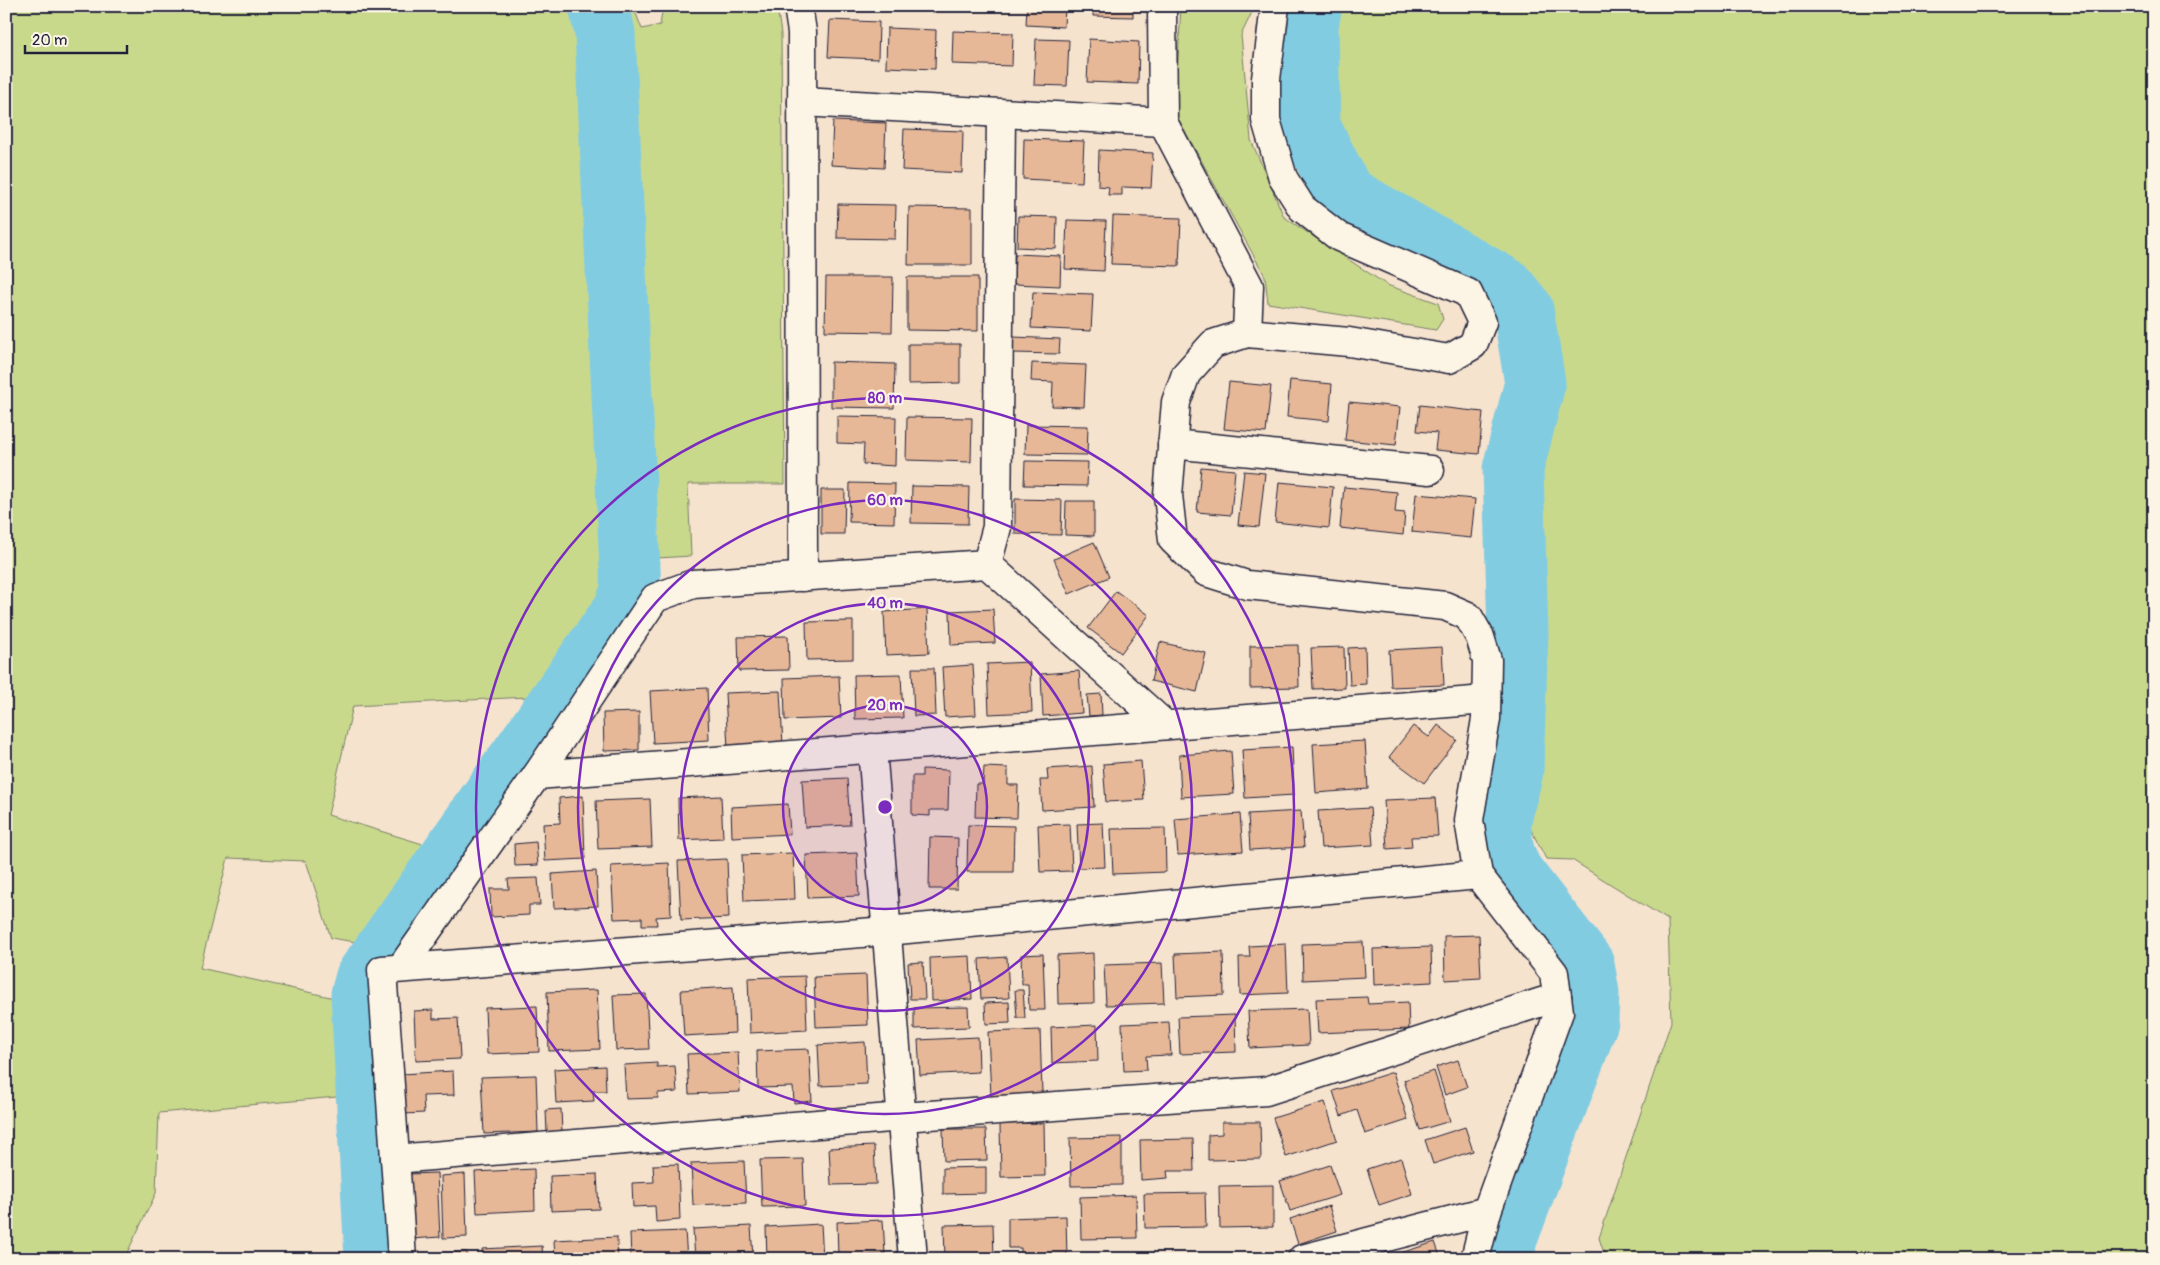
<svg xmlns="http://www.w3.org/2000/svg" width="2160" height="1265" font-family="Pangolin,sans-serif">
  <rect width="100%" height="100%" fill="#f6e3ce"/>
  <filter id="ink" filterUnits="userSpaceOnUse"><feTurbulence type="fractalNoise" baseFrequency=".02" numOctaves="2"/><feDisplacementMap in="SourceGraphic" scale="10" xChannelSelector="R" yChannelSelector="G"/><feConvolveMatrix kernelMatrix="1 2 1 2 8 2 1 2 1" color-interpolation-filters="sRGB"/></filter>
  <g filter="url(#ink)">
    <!-- green -->
    <g fill="#c9d98c" stroke="#767e64">
      <path d="M6,6H633L642,29L660,25L663,6H777L781,34L785,484H688L691,556L624,560L547,696L353,706L328,815L439,849L391,938L380,946L331,938L306,861L228,858L200,968L348,1001V1096L159,1113L156,1193L127,1253L128,1259H6Z"/>
      <path d="M1181,6H1255L1241,35L1251,140L1284,217L1387,285L1438,303L1443,319L1436,330L1268,303L1265,276L1175,113Z"/>
      <path d="M1339,6H2154V1259H1606L1599,1238L1671,1022L1668,920L1572,860L1546,859L1528,824L1516,756L1525,596L1516,456L1535,358L1516,282L1318,171L1300,136L1301,97L1326,21Z"/>
    </g>
    <g fill="none" stroke-linecap="round" stroke-linejoin="round">
      <!-- river -->
      <g stroke="#82cce2" stroke-width="61">
        <path d="M1311,10L1308,25L1310,127L1344,195L1505,288L1523,310L1535,383L1513,469L1518,633L1513,771L1500,824L1504,852L1512,872L1584,965L1589,993L1588,1021L1506,1241L1505,1259"/>
        <path d="M375,1259L361,995L366,977L623,611L631,591L605,33L599,6"/>
      </g>
    </g>
    <!-- building -->
    <g fill="#e7b897" stroke="#22223b">
      <path d="M829,6H880V10Z"/>
      <path d="M1027,6H1065L1064,27L1026,25Z"/>
      <path d="M1093,6H1133V17L1093,16Z"/>
      <path d="M830,20L879,22L878,59L828,57Z"/>
      <path d="M887,28L936,30L935,69L886,67Z"/>
      <path d="M953,31L1013,33L1012,66L952,64Z"/>
      <path d="M1036,39L1069,40L1067,86L1034,85Z"/>
      <path d="M1089,39L1139,42L1138,84L1087,82Z"/>
      <path d="M833,121L886,123L884,168L831,165Z"/>
      <path d="M904,129L963,131L962,173L902,170Z"/>
      <path d="M1024,139L1084,141L1082,182L1023,179Z"/>
      <path d="M1099,150L1153,153L1151,188L1122,187V195H1108L1109,187L1098,186Z"/>
      <path d="M838,204L896,205L895,239L837,238Z"/>
      <path d="M909,207L972,208V265H908Z"/>
      <path d="M1018,216L1057,217L1056,249L1017,247Z"/>
      <path d="M1113,216L1181,218L1179,266L1111,264Z"/>
      <path d="M1067,220L1106,221L1104,271L1065,269Z"/>
      <path d="M1015,254L1061,256L1060,286L1014,284Z"/>
      <path d="M826,277H893L892,332L825,331Z"/>
      <path d="M907,277H978V331L907,330Z"/>
      <path d="M1033,292L1093,294L1091,331L1031,328Z"/>
      <path d="M1013,337L1060,339L1059,354L1012,353Z"/>
      <path d="M908,344H960V383L908,384Z"/>
      <path d="M831,362L895,364L894,408L831,407Z"/>
      <path d="M1032,363L1086,365L1084,407L1052,406L1053,382L1031,381Z"/>
      <path d="M1290,380L1332,384L1329,421L1287,417Z"/>
      <path d="M1229,382L1271,386L1266,433L1224,429Z"/>
      <path d="M1349,402L1400,407L1396,445L1345,440Z"/>
      <path d="M1420,405L1483,412L1479,454L1435,450L1437,433L1417,431Z"/>
      <path d="M837,416L896,417L895,466L863,464L864,444L837,443Z"/>
      <path d="M907,417L972,418L971,462L906,460Z"/>
      <path d="M1026,425L1088,426L1087,455L1025,454Z"/>
      <path d="M1025,461L1088,462L1087,486L1024,485Z"/>
      <path d="M1201,467L1235,470L1231,515L1197,512Z"/>
      <path d="M1244,471L1265,473L1259,527L1238,525Z"/>
      <path d="M1279,482L1333,487L1329,528L1275,522Z"/>
      <path d="M850,483L895,484L894,523L849,522Z"/>
      <path d="M912,486L969,487L968,524L911,523Z"/>
      <path d="M1344,487L1397,492L1395,512L1405,513L1403,535L1340,528Z"/>
      <path d="M821,490H845L844,534H821Z"/>
      <path d="M1416,494L1475,499L1471,538L1412,532Z"/>
      <path d="M1015,499L1062,500L1061,535L1015,534Z"/>
      <path d="M1066,501H1094V536L1065,535Z"/>
      <path d="M1094,542L1109,577L1069,594L1054,559Z"/>
      <path d="M1116,591L1149,615L1121,653L1088,628Z"/>
      <path d="M927,609L929,653L886,655L884,612Z"/>
      <path d="M993,609L995,643L951,645L950,611Z"/>
      <path d="M853,621V659L807,660L806,622Z"/>
      <path d="M788,636L789,670L739,671L738,637Z"/>
      <path d="M1160,642L1206,653L1197,692L1151,681Z"/>
      <path d="M1298,645L1299,687L1250,688V646Z"/>
      <path d="M1344,647L1345,688L1313,689L1311,648Z"/>
      <path d="M1365,647L1366,684L1350,685L1348,648Z"/>
      <path d="M1442,647L1444,685L1391,687L1389,650Z"/>
      <path d="M1030,662L1032,712L989,714L987,664Z"/>
      <path d="M973,665L976,715L945,717L942,667Z"/>
      <path d="M912,668H934L936,715L914,716Z"/>
      <path d="M1079,671L1082,713L1043,716L1041,674Z"/>
      <path d="M901,674L903,718L855,719L854,675Z"/>
      <path d="M839,676L841,718L785,720L784,678Z"/>
      <path d="M707,688L709,740L653,743L650,691Z"/>
      <path d="M780,691L783,745L728,748L725,693Z"/>
      <path d="M1101,694L1102,715L1089,716L1087,695Z"/>
      <path d="M639,712V750L604,751L603,713Z"/>
      <path d="M1438,725L1457,740L1424,783L1389,757L1413,726L1429,737Z"/>
      <path d="M1365,741L1368,789L1316,793L1313,744Z"/>
      <path d="M1292,747L1294,795L1245,798L1242,750Z"/>
      <path d="M1231,751L1234,794L1181,797L1179,755Z"/>
      <path d="M1141,761L1144,800L1106,802L1103,764Z"/>
      <path d="M1092,766L1094,807L1042,810L1040,780H1048L1047,769Z"/>
      <path d="M984,767L1008,768V785H1018L1017,818L975,817L976,784H983Z"/>
      <path d="M922,769L949,770L948,810H930V816L912,815V776H922Z"/>
      <path d="M847,778L850,825L805,827L802,780Z"/>
      <path d="M583,796L585,859L545,861L543,824L560,823L559,798Z"/>
      <path d="M721,796L723,838L679,840L678,798Z"/>
      <path d="M1435,798L1438,836L1411,837L1412,847L1387,849L1384,800Z"/>
      <path d="M650,799L652,847L598,849L596,801Z"/>
      <path d="M788,804L790,834L732,837L731,807Z"/>
      <path d="M1370,808L1373,845L1321,848L1318,811Z"/>
      <path d="M1301,811L1304,847L1250,850L1248,814Z"/>
      <path d="M1240,814L1243,851L1178,855L1175,819Z"/>
      <path d="M1103,823L1105,867L1079,868L1077,824Z"/>
      <path d="M1070,824L1072,871L1040,872L1038,825Z"/>
      <path d="M968,825L1014,826L1013,872H967Z"/>
      <path d="M1165,828L1166,872L1113,874L1111,829Z"/>
      <path d="M930,837L958,838L957,889H929Z"/>
      <path d="M536,842L538,865L515,866L514,844Z"/>
      <path d="M793,853L795,899L744,901L742,855Z"/>
      <path d="M857,853L859,896L808,898L806,855Z"/>
      <path d="M727,859L729,918L681,920L678,861Z"/>
      <path d="M669,863L671,916L656,917L657,925H642V918L614,919L611,866Z"/>
      <path d="M596,871L598,906L554,908L552,874Z"/>
      <path d="M538,878L540,905H529V915L491,917L490,889H509L508,879Z"/>
      <path d="M1479,935L1481,978L1445,980L1444,936Z"/>
      <path d="M1363,942L1365,977L1303,980L1302,944Z"/>
      <path d="M1286,944L1288,993L1240,995L1239,957H1250L1249,946Z"/>
      <path d="M1431,947L1432,982L1374,985L1373,949Z"/>
      <path d="M1223,952L1224,995L1177,997L1175,954Z"/>
      <path d="M1093,953L1094,1003L1058,1004L1057,955Z"/>
      <path d="M1043,954L1045,1010H1029L1028,984H1022L1021,955Z"/>
      <path d="M970,956L972,999L931,1001L930,958Z"/>
      <path d="M1007,957L1009,998L981,999L979,959Z"/>
      <path d="M923,962L925,999H910L908,963Z"/>
      <path d="M1162,963L1164,1003L1106,1005L1104,965Z"/>
      <path d="M866,975L868,1025L816,1027L814,977Z"/>
      <path d="M805,976L807,1030L750,1033L748,978Z"/>
      <path d="M733,987L735,1033L684,1036L681,990Z"/>
      <path d="M597,990L600,1049L549,1051L547,992Z"/>
      <path d="M1015,990H1023L1025,1018H1017Z"/>
      <path d="M646,994L649,1049L616,1050L613,995Z"/>
      <path d="M1367,997L1368,1004L1408,1002L1409,1029L1318,1033L1316,999Z"/>
      <path d="M1009,1002L1010,1023L986,1024L985,1003Z"/>
      <path d="M537,1006L539,1052L487,1054L485,1008Z"/>
      <path d="M968,1007L969,1027L914,1029V1008Z"/>
      <path d="M1307,1009L1309,1045L1250,1048L1248,1011Z"/>
      <path d="M433,1010V1019L458,1018L460,1059L416,1061L414,1011Z"/>
      <path d="M1235,1015L1236,1052L1180,1054L1178,1017Z"/>
      <path d="M1169,1022L1171,1055L1146,1056L1147,1070L1124,1071L1122,1024Z"/>
      <path d="M1097,1025L1098,1061L1052,1063L1051,1027Z"/>
      <path d="M1040,1030L1042,1093L991,1096L988,1032Z"/>
      <path d="M978,1037L979,1072L920,1075L918,1040Z"/>
      <path d="M865,1042L867,1084L820,1086L818,1045Z"/>
      <path d="M809,1049L812,1101L794,1103L793,1087L758,1088L757,1051Z"/>
      <path d="M738,1052L740,1092L689,1094L687,1054Z"/>
      <path d="M1458,1060L1467,1087L1445,1095L1436,1067Z"/>
      <path d="M657,1063V1067L675,1066L677,1092L658,1093V1098L626,1099L624,1065Z"/>
      <path d="M605,1066L606,1091H593L594,1101L556,1103L554,1069Z"/>
      <path d="M453,1071L454,1095L423,1096L424,1113L404,1114L402,1074Z"/>
      <path d="M1434,1071L1450,1121L1420,1130L1404,1080Z"/>
      <path d="M1393,1072L1408,1120L1365,1134L1357,1110L1341,1116L1333,1091Z"/>
      <path d="M536,1075L538,1132L484,1134L481,1077Z"/>
      <path d="M1325,1102L1337,1140L1286,1157L1273,1118Z"/>
      <path d="M561,1109L562,1132L547,1133L546,1110Z"/>
      <path d="M1222,1122H1260L1261,1159L1208,1160V1135L1222,1134Z"/>
      <path d="M1044,1123L1045,1176L1001,1177L1000,1124Z"/>
      <path d="M1465,1127L1473,1151L1433,1164L1425,1140Z"/>
      <path d="M943,1129H986L987,1160L944,1161Z"/>
      <path d="M1122,1137V1185L1071,1186L1070,1138Z"/>
      <path d="M1193,1139L1194,1171H1167L1168,1178L1141,1180L1140,1140Z"/>
      <path d="M874,1146L876,1184L831,1185L829,1148Z"/>
      <path d="M1401,1158L1412,1194L1379,1205L1367,1169Z"/>
      <path d="M803,1159L805,1206L762,1207L760,1160Z"/>
      <path d="M744,1161L746,1203L693,1205L691,1163Z"/>
      <path d="M678,1164L680,1220L656,1222L655,1206L633,1207L632,1183L654,1182L653,1165Z"/>
      <path d="M1330,1165L1340,1195L1290,1211L1280,1181Z"/>
      <path d="M986,1167V1193L943,1194V1168Z"/>
      <path d="M534,1169L535,1210L477,1213L475,1172Z"/>
      <path d="M437,1173L440,1237L411,1239L408,1174Z"/>
      <path d="M465,1174L467,1237L443,1238L441,1176Z"/>
      <path d="M597,1174L599,1209L551,1211L550,1176Z"/>
      <path d="M1273,1185V1227L1220,1228L1219,1186Z"/>
      <path d="M1205,1193L1206,1227L1145,1228L1144,1194Z"/>
      <path d="M1136,1195L1137,1238L1081,1239L1080,1197Z"/>
      <path d="M1329,1206L1337,1231L1298,1244L1290,1219Z"/>
      <path d="M1066,1216L1067,1259H1021V1248H1008V1218Z"/>
      <path d="M883,1220L885,1254L838,1256L837,1222Z"/>
      <path d="M821,1224L823,1259H767L766,1227Z"/>
      <path d="M993,1224L994,1259H945L944,1225Z"/>
      <path d="M751,1226L753,1259H695L693,1229Z"/>
      <path d="M685,1231L687,1259H631L630,1233Z"/>
      <path d="M617,1237L618,1259H555L554,1240Z"/>
      <path d="M1435,1242L1441,1259H1385V1258Z"/>
      <path d="M542,1246L543,1259H483L482,1249Z"/>
      <path d="M467,1252V1259H416V1254Z"/>
    </g>
    <g fill="none" stroke-linecap="round" stroke-linejoin="round">
      <!-- street casing -->
      <g stroke="#22223b" stroke-width="31">
        <g id="street">
          <path d="M798,6L802,32L803,577"/>
          <path d="M1162,6L1163,122L1249,286L1247,333"/>
          <path d="M1275,6L1266,79V120L1283,178L1302,208L1339,237L1468,293L1482,322L1473,345L1449,359L1349,342L1247,333L1213,344L1186,374L1176,402L1168,495L1173,540L1206,572L1247,585L1445,606L1468,616L1480,637L1487,660L1486,719L1469,820L1478,875L1554,973L1559,1012L1487,1211L1475,1259"/>
          <path d="M802,102L1163,122"/>
          <path d="M1172,444L1430,470"/>
          <path d="M987,564L997,527L1001,114"/>
          <path d="M872,748L913,1259"/>
          <path d="M537,775L1486,700"/>
          <path d="M401,968L537,775L655,598L693,584L987,564L1165,725"/>
          <path d="M395,1159L902,1117L1266,1091L1557,997"/>
          <path d="M402,1259L382,970L887,931L1478,875"/>
          <path d="M1302,1259L1487,1211"/>
        </g>
      </g>
      <!-- street -->
      <use href="#street" stroke="#fcf5e5" stroke-width="28"/>
    </g>
  </g>
  <!-- distance rings -->
  <circle cx="885" cy="807" r="102" fill="#7b2cbf" fill-opacity=".12"/>
  <g fill="none" stroke="#7b2cbf" stroke-width="2.5">
    <circle cx="885" cy="807" r="102"/>
    <circle cx="885" cy="807" r="204"/>
    <circle cx="885" cy="807" r="307"/>
    <circle cx="885" cy="807" r="409"/>
  </g>
  <circle cx="885" cy="807" r="8" fill="#7b2cbf" stroke="#fcf5e5" stroke-width="2.5"/>
  <g font-size="15" text-anchor="middle" font-weight="bold" fill="#7b2cbf" stroke="#fcf5e5" stroke-width="4.5" stroke-linejoin="round" paint-order="stroke">
    <text x="885" y="403">80 m</text>
    <text x="885" y="505">60 m</text>
    <text x="885" y="608">40 m</text>
    <text x="885" y="710">20 m</text>
  </g>
  <!-- margin -->
  <rect width="2160" height="1265" fill="none" stroke="#fcf5e5" stroke-width="25"/>
  <rect x="12" y="12" width="2135" height="1240" fill="none" stroke="#22223b" stroke-width="2" filter="url(#ink)"/>
  <!-- scale -->
  <path d="M25 45v8h102v-8" fill="none" stroke="#22223b" stroke-width="2.5"/>
  <text x="32" y="45" font-size="15" fill="#22223b" stroke="#fcf5e5" stroke-width="4" paint-order="stroke">20 m</text>
</svg>
